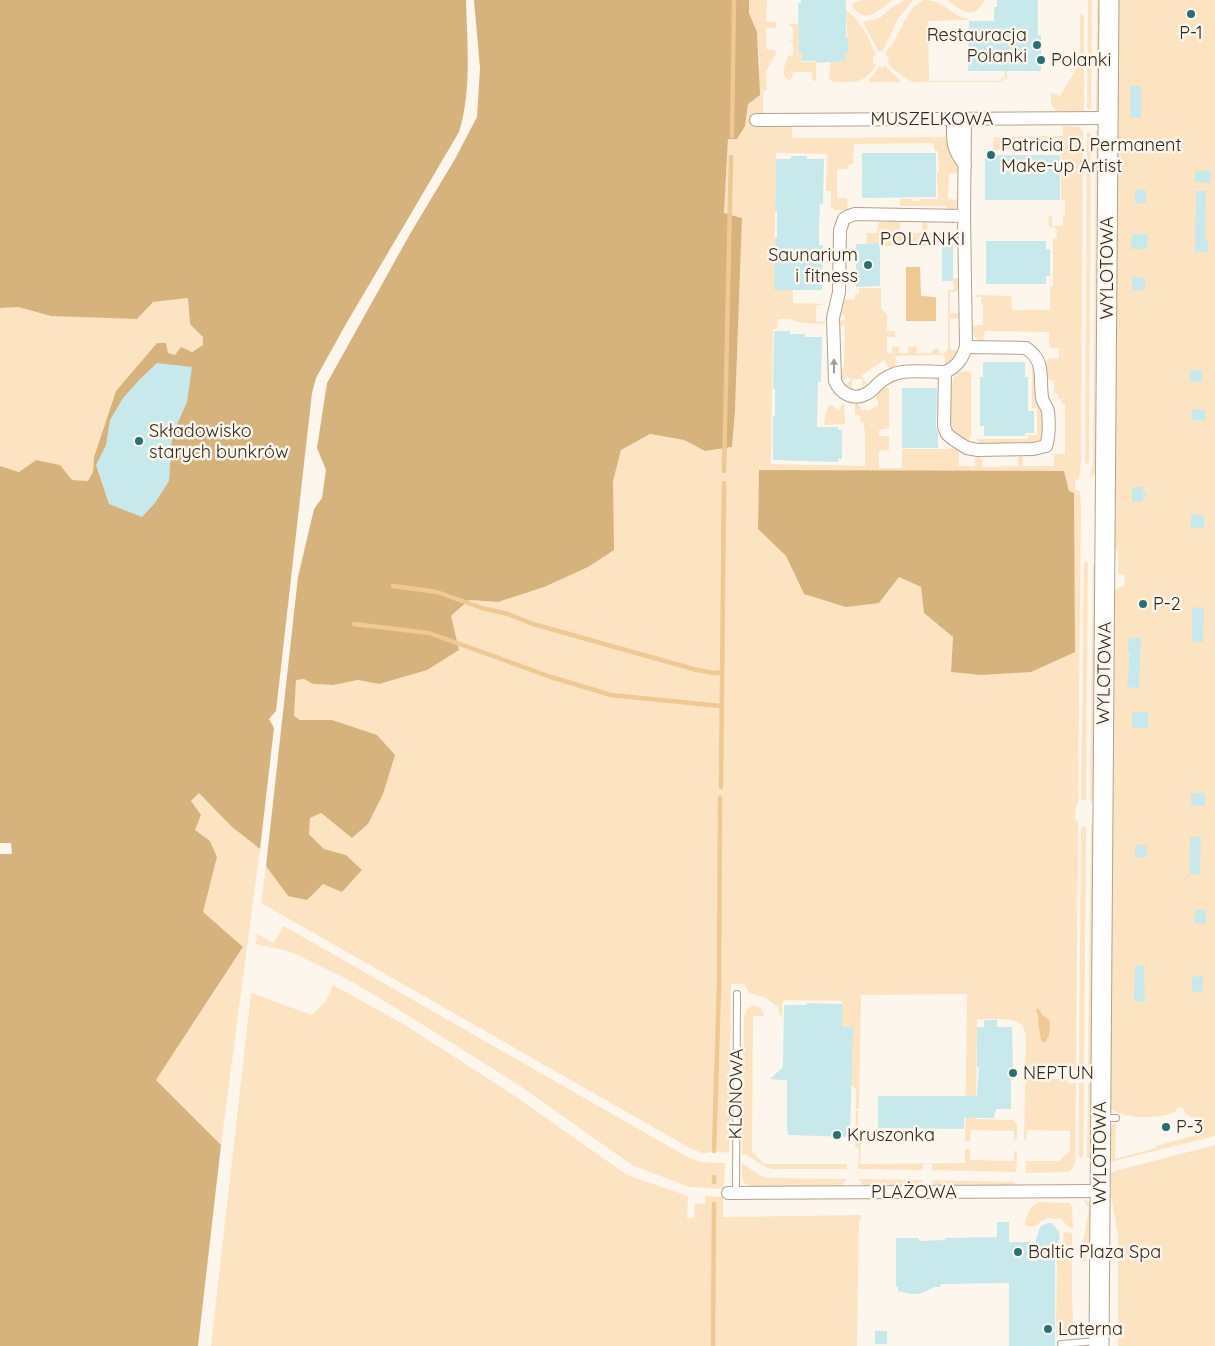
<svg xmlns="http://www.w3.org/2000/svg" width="1215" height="1346" font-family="Quicksand,sans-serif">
  <rect width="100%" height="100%" fill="#fdf6ed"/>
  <!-- green -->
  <g fill="#fce4c2" fill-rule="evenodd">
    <path d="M749,0H767L766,22H775L777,24L775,28H766V49L774,50L777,52L766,72L767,90L763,92V126H789L792,128V138L942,137L944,138L945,136H948L950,154L958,164L960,169L956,173H949L948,199L956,200L959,203L955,209L949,210L945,206H900V199H913V201H921V199H938C938,189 937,183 937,172H939L938,151H934V143L854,144L853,164L848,165L847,169H837V198H847L848,209L847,210H835L831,207V191H826L827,154L776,153L774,289L793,290V303L826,304L816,306V321L825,322V324L803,323L789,319H778L777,329H773L771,464L865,466V430H864V423H861L860,415H855V403L857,402L862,411L866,409L867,411L879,405L876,396L883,387L885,386L889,389V428L879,430V436H889V450L879,451V468H902V449H948L954,447L959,451V466H975V459L977,456L982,459L983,467L1018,466V458L1021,455L1023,458V466H1054V454H1065V404L1061,403V399H1059L1058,394L1054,393V381L1048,380L1045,363L1049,358L1059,359V348H1051L1049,346V332L985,331L983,342L975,338L972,326L983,325V304H981V297H976V295L1011,296L1012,310H1050V286H1053V238H1057L1056,228L1049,227L1048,216H1052V226H1063V217L1065,215V200H1061V148L993,150L994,137L1063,136V126L1079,127L1083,131L1081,462L1079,479L1075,480V490L1080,491L1081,508L1078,805H1076L1075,820L1078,821L1076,1070L1027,1068L1025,1064C1025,1054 1028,1039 1024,1029C1020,1015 989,1020 977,1019L976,1119L1014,1120L1017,1124V1138L1014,1141V1131L971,1130L970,1141H965L967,994L861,995L859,1109H856V1089L852,1086L805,1085L787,1080H775V1075L841,1067L842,1001L785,1000L782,1003V1016H780L778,1007L764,997L749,993L744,984H731L729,1153L713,1151L709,1153H702L688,1147L261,903L266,866L288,896L323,884L342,892L362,870L346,855L324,849L309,834L310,818L320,813L353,838L368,824L383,794L332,720H299L294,716L296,680L304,679C320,689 337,683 355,681C363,680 372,683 379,684L469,600L498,602L613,510L612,481L621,450L650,434L684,440L705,451L732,447L735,410L742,218L724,213L728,138L745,126L748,104L760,66L757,32L749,13ZM759,470L1063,471L1069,491L951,672L953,637L924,613L921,587L899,577L879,603L804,594L786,556L758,529Z"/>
    <path d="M862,0H893C879,10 864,27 851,4Z"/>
    <path d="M906,0H913L898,19L883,51H878L863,22L880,18L892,7Z"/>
    <path d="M923,0C946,0 950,16 969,19V20L928,21L929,81H1001V78H1005V71H1007V79H1003L1002,82H912L894,70L887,62H888L889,57L885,54L889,47H891L904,22L912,9V8Z"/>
    <path d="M947,0H985C974,22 961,10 947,0Z"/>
    <path d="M1088,0H1092L1091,107L1089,110L1087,108Z"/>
    <path d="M1097,0H1102L1100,107L1096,111Z"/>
    <path d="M1115,0H1215V1136L1110,1162L1111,1126L1116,1123L1115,1159L1156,1148V1146L1200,1134L1197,1121L1185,1113L1184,1109L1178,1107L1177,1110C1165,1120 1118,1120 1108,1106L1113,593L1118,588L1124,586L1125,576L1118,573V551L1111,550Z"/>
    <path d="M846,10C861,20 869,39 876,55L873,56V63L877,64C863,85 855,82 833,82L829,79L830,63L831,61H845V53L848,52Z"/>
    <path d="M1080,14L1084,16V111H1056L1051,104V93H1054L1060,96L1078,66L1073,64L1077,57H1080Z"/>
    <path d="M789,24H800L799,53H802V62H816V81L812,80V72H793L792,78L790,81C779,73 785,66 788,56L793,55V42H788L793,39V27L789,26Z"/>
    <path d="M884,65L900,80V82H869L870,79L880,66L881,68L884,67Z"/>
    <path d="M1096,130L1099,133L1098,471L1090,477L1093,462Z"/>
    <path d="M1088,132L1091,134L1089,462L1086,464L1085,462L1087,134Z"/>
    <path d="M879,222H900L901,233H922V223L926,222L927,223L928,233L942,232V238H938V246H881L880,248V243H866L867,233H877Z"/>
    <path d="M953,278H961V291L950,292V313H960V318L950,319V350H959L961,352L946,366L944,355L896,356L895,367L892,370L889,368L884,360L861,376L869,386L863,389L862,379H852V389L850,390L845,387L851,379L847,376L843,381H841L840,368L844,367L845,326L839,325V321L845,320V315L839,314L845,300L855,299V294H859V288H881V308L887,315V331H895V337H887V353H892V347H899V353H908V347H916L917,353H932L933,349H939V353H944L948,349V290H954Z"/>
    <path d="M188,298L190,323L203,336V345C192,352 181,357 168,353L129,378L116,391L94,457L93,472L88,481L72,480L59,465L36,460L19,472L0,466V308L18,307L51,316L153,302Z"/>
    <path d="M1032,362L1034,367L1043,412L1041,439L1036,443L981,444L976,439H1028V435H1037V408H1032Z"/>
    <path d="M968,371L971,373V436L968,442C962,437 954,433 951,425C949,415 949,380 957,374C960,371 964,372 968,371Z"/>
    <path d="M844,403L845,424L824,425L826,412L830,404L838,410Z"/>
    <path d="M1085,562H1088L1086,799L1084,801L1081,799L1084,563Z"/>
    <path d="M1093,564H1098L1095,798L1090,803Z"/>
    <path d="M199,793L232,827L260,849L221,1145L156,1080L243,948L202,912L217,857L210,841L195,830L191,801Z"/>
    <path d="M1091,823L1095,828L1094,1067L1088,1070Z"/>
    <path d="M1083,826L1086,828L1084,1070H1079L1081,828Z"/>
    <path d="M284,926L684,1155L700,1162L725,1163L724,1189L689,1187L632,1165L520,1086L409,1016L351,981L291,952L256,944L257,934L274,943Z"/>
    <path d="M333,985L405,1025L515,1096L627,1175L688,1196L687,1218H694L695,1203L705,1204V1196L723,1197V1217L861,1215V1219H859L857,1346H211L251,993L312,1015L326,1001Z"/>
    <path d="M752,1006C759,1005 763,1009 764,1016H753L752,1151L764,1164H847V1169H772C760,1166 753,1157 742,1154L744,1016L747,1009Z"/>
    <path d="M1031,1079H1065L1069,1083H1076L1075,1163L1073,1169L1068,1172L1026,1173V1161H1059L1070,1151V1131L1027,1130L1026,1141L1024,1140L1025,1085L1027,1080Z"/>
    <path d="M1079,1083H1084L1083,1157L1081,1158L1079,1157Z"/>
    <path d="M1088,1083L1094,1085V1158H1087Z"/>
    <path d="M856,1111H858V1140H861L860,1164L965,1163V1149H970V1160L1014,1161V1150L1017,1153L1016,1172L932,1170V1164H923V1170L858,1169L859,1150L855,1146Z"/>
    <path d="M1215,1145V1346H1118V1236L1111,1195V1172Z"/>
    <path d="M742,1163L761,1176L770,1178L847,1179L842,1185L837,1187H750C740,1183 742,1174 742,1163Z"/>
    <path d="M859,1179L923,1180L920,1186H868L863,1185Z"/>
    <path d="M932,1180L1016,1182L1013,1185L936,1186L933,1184Z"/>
    <path d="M1083,1198L1091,1204L1092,1225L1086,1261H1080L1089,1209Z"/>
    <path d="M1039,1202L1069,1203L1072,1207L1073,1228L1069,1227L1059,1217L1058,1219L1049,1218L1041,1221L1036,1226H1025C1027,1215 1028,1207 1039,1202Z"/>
    <path d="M1064,1232L1072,1233V1299L1074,1337H1056L1057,1249L1063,1242Z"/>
  </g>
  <!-- forest -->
  <g fill="#d6b27d">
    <path d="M0,0H466C467,43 472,91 459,132L346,324L316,378L312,393L276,711L269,719L274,728L260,849L232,827L199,793L191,801L201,815L195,830L210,841L217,857L203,912L243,947L156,1080L221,1145L198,1346H0V854H12L11,843H0V466L19,472L36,460L60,465L72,480L88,481L93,472L94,457L116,391L157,343H166L168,353L175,355L181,347L192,352L203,345V337L190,324L188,298L153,302L137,319L51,316L18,307L0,308Z"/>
    <path d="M474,0H749V13L757,32L760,95L748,104L745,126L737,139H728L724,213L742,218L735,410L732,447L705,451L684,440L650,434L621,450L613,481L614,550L588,567L544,587L498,602L469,600L451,616L459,650L427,670L379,684L358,680L333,685L313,684L304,679L296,680L294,716L300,720H332L377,735L395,755L383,794L368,824L352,838L321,813L310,818L309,834L324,849L346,855L362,870L342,892L323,884L307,900L288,896L266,866L298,577L314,509L322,498L326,470L317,448L327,383L410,234L455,159L477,117L480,68Z"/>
    <path d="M759,470L1064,471L1069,491L1074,493L1075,652L1031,672L981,675L951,672L953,637L924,613L921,587L899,577L879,603L846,607L804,594L786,556L758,529Z"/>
  </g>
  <!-- water -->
  <g fill="#eec993">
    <path d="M906,267H920L921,296L936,297V321H906Z"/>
    <path d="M1038,1008L1043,1016L1046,1017L1050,1022L1049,1036L1045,1042L1041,1041L1038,1020L1039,1018L1036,1010Z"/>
  </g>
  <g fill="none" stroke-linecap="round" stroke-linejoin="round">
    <!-- stream -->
    <g stroke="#eec993" stroke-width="4.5">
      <path d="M732,136L734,0"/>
      <path d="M724,471L731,157"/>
      <path d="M393,586L437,592L482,608L508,614L533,624L697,670L714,673L722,672"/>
      <path d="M354,624L429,633L551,677L611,695L721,706"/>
      <path d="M721,787L724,483"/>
      <path d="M714,1151L719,987L720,798"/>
      <path d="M714,1182V1177"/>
      <path d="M713,1346L714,1204"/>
    </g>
  </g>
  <!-- building -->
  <g fill="#c8e9ec">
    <path d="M801,0H846V38H848V53H845V61L816,63V61H802V53H799L798,3H801Z"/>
    <path d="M997,0H1038V35H1041V71H968L969,21H994V7H997Z"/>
    <rect x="1130" y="86" width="11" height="32"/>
    <path d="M862,153H936V197L862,198Z"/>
    <rect x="985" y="155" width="75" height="45"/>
    <path d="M791,156H807V159H824L823,204H820L819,225V245H823L822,290H774L775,238H777V211H775L776,159H791Z"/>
    <path d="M1195,171H1211L1210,183L1195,182Z"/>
    <rect x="1135" y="190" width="11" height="13"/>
    <path d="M1196,191H1206L1205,239H1208V252H1195Z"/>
    <rect x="942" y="233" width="11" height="48"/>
    <path d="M1132,234H1148L1147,249H1131Z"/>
    <path d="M986,241H1046V249H1050V276H1046V284H986Z"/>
    <path d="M880,243V286L856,287V244Z"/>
    <path d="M1132,277L1145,278V290H1132Z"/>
    <path d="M774,331H790V334H805V337H822L821,382H818L817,427H838V430H842V459H838V462L773,460V416H775V389H773Z"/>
    <path d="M983,362H1025V377H1028V411H1034V433H1025V436H984V426H980V377H983Z"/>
    <path d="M157,363L192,367L187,402L172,436L169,481L155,503L142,517L109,504L96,465L106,445L110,420L123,398L139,380Z"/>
    <rect x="1190" y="370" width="12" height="12"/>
    <path d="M902,388H937L936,426L938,432V448H902Z"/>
    <path d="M1192,409L1206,410L1205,421L1191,420Z"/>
    <path d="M1132,487H1143V492L1147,495L1143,498V501L1132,502Z"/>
    <path d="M1191,514L1204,515V528H1191Z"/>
    <path d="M1192,607L1204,608L1203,642H1192Z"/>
    <path d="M1128,638H1141L1139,688L1127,687L1130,653H1128Z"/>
    <rect x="1132" y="712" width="16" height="16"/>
    <rect x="1191" y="793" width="14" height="13"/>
    <path d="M1190,837H1201L1200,874H1190Z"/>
    <rect x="1135" y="845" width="12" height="12"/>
    <path d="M1195,910H1206V924L1194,923Z"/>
    <path d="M1135,966H1144L1145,1002L1134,1001Z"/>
    <path d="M1203,976V991L1192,992V977Z"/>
    <path d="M807,1003L842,1004V1027H853L850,1137L788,1135V1130H787V1080L770,1079L783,1067L784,1005H807Z"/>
    <path d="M984,1020H997V1027H1012L1013,1073V1080H1011V1109H996L994,1118H964V1129L878,1128V1096H977L979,1067H977V1027H984Z"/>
    <path d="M997,1222H1009V1242H1035L1039,1230L1041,1226L1048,1223H1052L1059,1232L1060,1238L1055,1247V1346H1009V1283L941,1284L940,1287H935L919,1294H910L898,1291V1287H896V1238H919V1241L945,1240V1238L997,1237Z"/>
    <rect x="875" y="1331" width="12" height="13"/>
  </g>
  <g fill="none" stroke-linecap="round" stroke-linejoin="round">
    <!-- lane casing -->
    <g stroke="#b1a38d" stroke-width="8">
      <g id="lane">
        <path d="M1102,1118H1116"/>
        <path d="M736,1193L737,994"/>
        <path d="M1061,1344L1097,1341"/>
      </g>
    </g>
    <!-- street casing -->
    <g stroke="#b1a38d" stroke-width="14">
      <g id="street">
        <path d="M953,119C953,140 951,148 965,165"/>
        <path d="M756,120L1108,118"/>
        <path d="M964,216L855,214L849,216L844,219L840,230L839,292L833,318L835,381C840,393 853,401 866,394C871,392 874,388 878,384C884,378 894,373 902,372C916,370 931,372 945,372L944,426L947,434L953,439L967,448L978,450L1033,449L1046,446C1049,437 1049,421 1048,411C1047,406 1042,402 1042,397C1039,376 1046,362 1026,348L966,347"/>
        <path d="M945,372C957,367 962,359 966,347L964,216L965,119"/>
        <path d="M728,1193L1100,1191"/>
      </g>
    </g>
    <!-- secondary casing -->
    <g stroke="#b1a38d" stroke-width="21">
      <path id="secondary" d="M1099,1346L1109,0"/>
    </g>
    <!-- lane -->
    <use href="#lane" stroke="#fff" stroke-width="6"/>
    <!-- street -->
    <use href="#street" stroke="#fff" stroke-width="12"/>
    <!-- secondary -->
    <use href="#secondary" stroke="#fff" stroke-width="19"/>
  </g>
  <!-- one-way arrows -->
  <defs><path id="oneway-solid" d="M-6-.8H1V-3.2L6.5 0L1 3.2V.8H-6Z" transform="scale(1.25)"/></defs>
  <use fill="#a19f9b" href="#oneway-solid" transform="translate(834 366) rotate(-91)"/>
  <!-- markers -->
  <g fill="#267076" stroke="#fdf6ed" stroke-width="2">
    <circle cx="1191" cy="14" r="5"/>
    <circle cx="1037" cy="45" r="5"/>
    <circle cx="1041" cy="60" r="5"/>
    <circle cx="991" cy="155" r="5"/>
    <circle cx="868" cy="265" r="5"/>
    <circle cx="139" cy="441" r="5"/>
    <circle cx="1143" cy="604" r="5"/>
    <circle cx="1013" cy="1073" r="5"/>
    <circle cx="1166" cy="1127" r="5"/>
    <circle cx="837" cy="1135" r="5"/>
    <circle cx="1018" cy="1252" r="5"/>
    <circle cx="1048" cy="1329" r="5"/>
  </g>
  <g text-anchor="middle" stroke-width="5" stroke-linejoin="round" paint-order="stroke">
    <!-- poi labels -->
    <g font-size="18" fill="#2f2a21" stroke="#fdf6ed" text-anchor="start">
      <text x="1191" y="39" text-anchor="middle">P-1</text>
      <text x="1027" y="41" text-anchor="end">Restauracja<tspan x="1027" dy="21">Polanki</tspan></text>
      <text x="1051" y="66">Polanki</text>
      <text x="1001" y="151">Patricia D. Permanent<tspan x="1001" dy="21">Make-up Artist</tspan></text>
      <text x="858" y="261" text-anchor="end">Saunarium<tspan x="858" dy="21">i fitness</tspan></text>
      <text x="149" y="437">Składowisko<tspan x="149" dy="21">starych bunkrów</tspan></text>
      <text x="1153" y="610">P-2</text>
      <text x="1023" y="1079">NEPTUN</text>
      <text x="1176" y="1133">P-3</text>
      <text x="847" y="1141">Kruszonka</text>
      <text x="1028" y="1258">Baltic Plaza Spa</text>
      <text x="1058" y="1335">Laterna</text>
    </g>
    <!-- street labels -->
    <g font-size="18" fill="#2f2a21" stroke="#fdf6ed">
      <text x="932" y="125">MUSZELKOWA</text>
      <text transform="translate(1107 268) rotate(-90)" y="6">WYLOTOWA</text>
      <text transform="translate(1104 673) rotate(-89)" y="6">WYLOTOWA</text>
      <text transform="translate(736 1094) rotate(-89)" y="6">KLONOWA</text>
      <text transform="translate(1100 1153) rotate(-90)" y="6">WYLOTOWA</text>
      <text x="914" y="1198">PLAŻOWA</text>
    </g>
    <!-- neighbourhood labels -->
    <g font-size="19" letter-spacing="1" fill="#2f2a21" stroke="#fdf6ed">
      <text x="923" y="245">POLANKI</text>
    </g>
  </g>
</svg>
